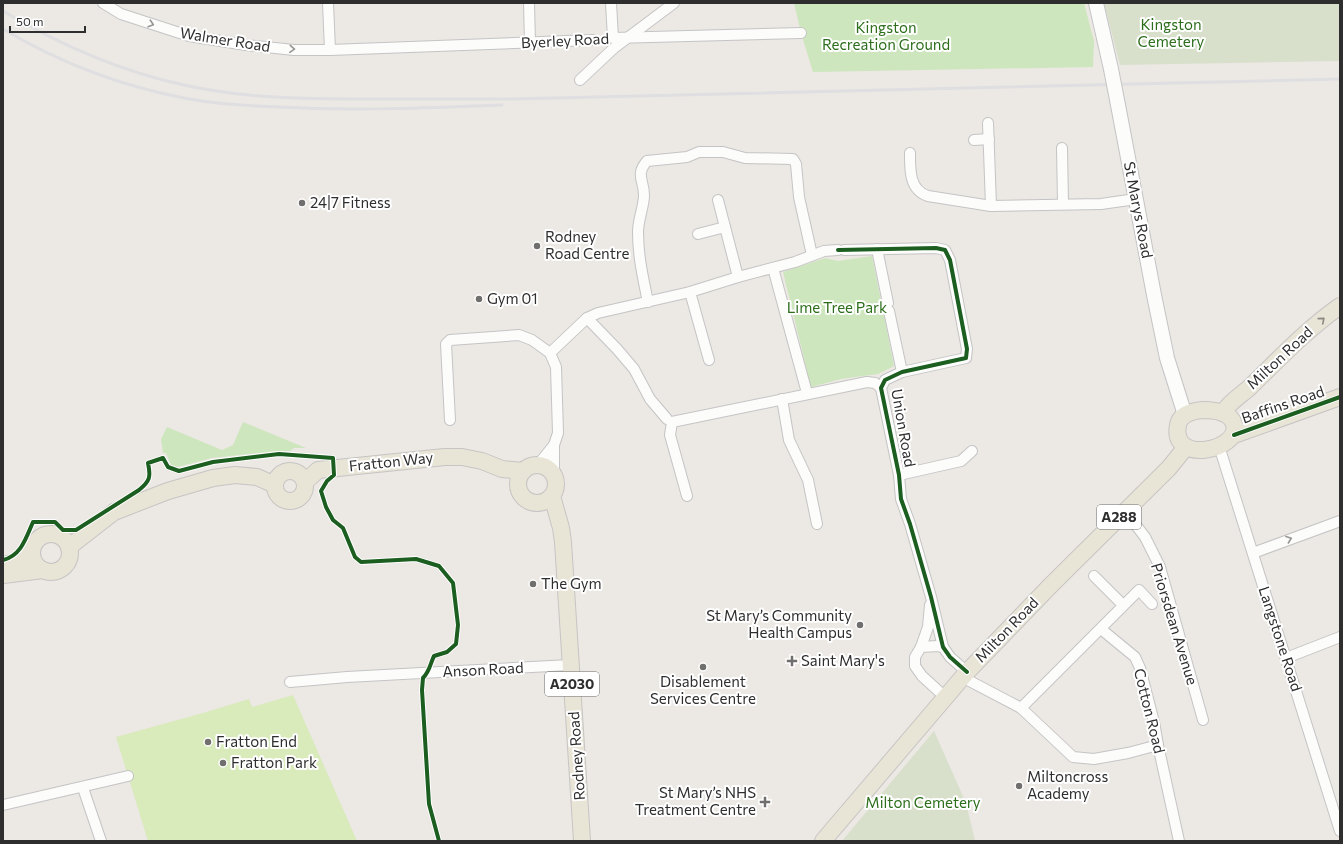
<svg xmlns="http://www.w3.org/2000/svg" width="1343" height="844" font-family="Commissioner,sans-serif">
  <rect width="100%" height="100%" fill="#ece8e4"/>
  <!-- green -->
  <g fill="#cee6be">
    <path d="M794,3H1084L1094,41L1093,67L813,72L801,33Z"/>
    <path d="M872,256L894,366L878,374L841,379L811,387L783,272L825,258L838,261Z"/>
    <path d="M243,422L306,448H294L290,451H278L212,458L178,467L171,465L166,453H163L161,439L167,427L222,450L233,445Z"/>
  </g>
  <!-- cemetery -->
  <g fill="#d8e0cc">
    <path d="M1104,3H1340V61L1120,65Z"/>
    <path d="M934,731L966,803L975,841H842Z"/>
  </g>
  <!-- pitch -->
  <path fill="#d9eabb" d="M293,695L357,841H148L116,737L203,713L249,699L252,707Z"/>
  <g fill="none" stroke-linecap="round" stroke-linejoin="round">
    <!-- street casing -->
    <g stroke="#c5c4c5" stroke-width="12">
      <g id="street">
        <path d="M103,3L121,14L189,36L246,45L294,50H330L593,40"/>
        <path d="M328,3L330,50"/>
        <path d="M529,3L530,43"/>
        <path d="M611,3L613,38L801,33"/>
        <path d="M580,80L614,48L674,3"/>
        <path d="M988,123L991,206"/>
        <path d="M974,140L989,139"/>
        <path d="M1062,148L1063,204"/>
        <path d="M910,153C910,169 909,190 928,196L991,206L1101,204L1136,199"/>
        <path d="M718,200L738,277"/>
        <path d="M698,234L725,227"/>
        <path d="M877,249L888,303"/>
        <path d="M844,250L936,248L945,250L950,260L967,349L966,358L902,372L885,380L881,388L899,475L901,499L910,524L931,597L943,647L950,657L967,672"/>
        <path d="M773,268L807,393"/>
        <path d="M690,292L709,360"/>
        <path d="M648,302C643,278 638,256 638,232C638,219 644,207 644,195C644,180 635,175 647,161L687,157L699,152H723L745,158L793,159L796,164L799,197L812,255"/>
        <path d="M889,311L902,372"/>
        <path d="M587,318L617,349L634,369L650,399L667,419"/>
        <path d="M550,353L587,318L598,313L690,292L738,277L795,262L824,251L838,250"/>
        <path d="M782,399L789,440L808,480L817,524"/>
        <path d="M450,420L446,344L450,340L519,335L532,340L550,353L556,367L558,433L554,445V477"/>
        <path d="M1219,446L1340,831"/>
        <path d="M537,466L554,445"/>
        <path d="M899,475L961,461L972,451"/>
        <path d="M687,496L670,435L672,422L867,382L875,383L881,388"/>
        <path d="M1125,511L1145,537L1160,567L1203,720"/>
        <path d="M1253,553L1340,521"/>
        <path d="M1094,576L1123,605"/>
        <path d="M1101,629L1135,657L1140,668L1154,722L1158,745L1179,841"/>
        <path d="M921,647L928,627L930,605"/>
        <path d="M943,647L937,646L921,647L915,657V666L922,676L945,697"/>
        <path d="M1286,658L1340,637"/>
        <path d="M962,677L1021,708L1139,590L1152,604"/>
        <path d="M290,682L347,677L570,665"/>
        <path d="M1021,708L1073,757L1094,759L1128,753L1158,745"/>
        <path d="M83,788L101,841"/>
        <path d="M3,805L128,776"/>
      </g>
    </g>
    <!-- secondary casing -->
    <g stroke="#c5c4c5" stroke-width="16">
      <g id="secondary">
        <path d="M1096,3L1111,69"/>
        <path d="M1118,105L1154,295L1167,358L1185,415"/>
      </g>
    </g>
    <!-- primary casing -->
    <g stroke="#c6c5c4" stroke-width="18">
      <g id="primary">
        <path d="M1202,410C1213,410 1230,411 1234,424C1242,450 1170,466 1178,425C1180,414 1193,411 1202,410Z"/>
        <path d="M1223,413C1229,402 1240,396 1249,388C1278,360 1307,329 1340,306"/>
        <path d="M1234,435L1340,397"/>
        <circle cx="537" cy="484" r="19"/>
        <circle cx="290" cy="486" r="15"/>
        <path d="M305,482L318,470L445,457H462L482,461L502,469L523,471"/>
        <path d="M552,496L561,528L563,542L582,841"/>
        <circle cx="51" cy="553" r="19"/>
        <path d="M69,547L114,512L168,491L213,478L235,475L257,477L275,485"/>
        <path d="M3,565L16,562L32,550"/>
        <path d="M3,575L43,570"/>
        <path d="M823,841L967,672L1051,585L1169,468L1186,447"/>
      </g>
    </g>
    <!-- street -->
    <use href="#street" stroke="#fcfcfb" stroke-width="10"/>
    <!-- secondary -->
    <use href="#secondary" stroke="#fcfcfb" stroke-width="14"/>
    <!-- primary -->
    <use href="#primary" stroke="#e8e4d6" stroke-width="16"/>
    <!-- rail -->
    <g stroke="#dfdfe1" stroke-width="3">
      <path d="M3,11C60,45 119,71 184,85C238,97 294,99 349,99C404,99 458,99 513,99L1340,79"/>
      <path d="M3,29C60,63 124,87 189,99C218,104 249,106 279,107C354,111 428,108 502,105"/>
    </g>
    <!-- secondary-bridge casing -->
    <g stroke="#c5c4c5" stroke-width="16" stroke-linecap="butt">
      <path id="secondary-bridge" d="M1111,69L1118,105"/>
    </g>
    <!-- secondary-bridge -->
    <use href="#secondary-bridge" stroke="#fcfcfb" stroke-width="14"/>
    <!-- cycleway casing -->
    <g stroke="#fff" stroke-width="6">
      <g id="cycleway">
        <path d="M838,250L936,248L945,250L950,260L967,349L966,358L902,372L885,380L881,388L899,475L901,499L910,524L931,597L943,647L950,657L967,672"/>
        <path d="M1234,435L1340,397"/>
        <path d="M3,560C21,556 26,538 33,522H55L63,530H76L139,490C150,481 151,477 148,463L163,458L168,467L179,471L213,462L279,454L333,458L334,475L327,481L321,491L326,507L333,520L343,528L355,557L361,562L416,559L439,566L453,583L458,625L456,644L447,652L434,656C430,664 430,671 423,678L422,690L429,804L439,841"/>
      </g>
    </g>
    <!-- cycleway -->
    <use href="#cycleway" stroke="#1b5e20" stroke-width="4"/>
  </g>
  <!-- one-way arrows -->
  <defs><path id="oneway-chevron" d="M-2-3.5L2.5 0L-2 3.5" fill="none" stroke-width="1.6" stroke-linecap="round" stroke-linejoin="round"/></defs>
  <g stroke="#959594">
    <use href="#oneway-chevron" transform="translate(151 24) rotate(18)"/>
    <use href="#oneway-chevron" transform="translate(292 49) rotate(4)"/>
    <use href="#oneway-chevron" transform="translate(1289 539) rotate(-20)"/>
  </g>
  <use stroke="#8b8982" href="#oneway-chevron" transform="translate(1322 320) rotate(-41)"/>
  <!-- markers -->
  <g fill="#706f6e" stroke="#fff" stroke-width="1.5">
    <circle cx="302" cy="203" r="4"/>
    <circle cx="537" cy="246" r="4"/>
    <circle cx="479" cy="299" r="4"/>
    <circle cx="533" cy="584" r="4"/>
    <circle cx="860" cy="625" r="4"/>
    <path d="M790 655h4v4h4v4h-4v4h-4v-4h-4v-4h4z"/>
    <circle cx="703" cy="667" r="4"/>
    <circle cx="208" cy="742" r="4"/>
    <circle cx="223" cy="763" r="4"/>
    <circle cx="1019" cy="786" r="4"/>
    <path d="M763 796h4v4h4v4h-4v4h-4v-4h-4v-4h4z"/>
  </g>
  <g text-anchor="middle" stroke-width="4" stroke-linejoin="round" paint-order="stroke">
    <!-- shield labels -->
    <g fill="#fff" stroke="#6d6d6d" stroke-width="1">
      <rect x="1097" y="505" width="44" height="24" rx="3"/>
      <rect x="545" y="672" width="54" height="24" rx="3"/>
    </g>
    <g font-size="14" font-weight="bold" fill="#2e2e2e">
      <text x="1119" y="522">A288</text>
      <text x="572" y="689">A2030</text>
    </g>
    <!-- park labels -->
    <g font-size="15" fill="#2c6e1b" stroke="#fff">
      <text x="1171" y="30">Kingston<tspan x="1171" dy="17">Cemetery</tspan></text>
      <text x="886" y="33">Kingston<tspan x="886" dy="17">Recreation Ground</tspan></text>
      <text x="837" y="313">Lime Tree Park</text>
      <text x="923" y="808">Milton Cemetery</text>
    </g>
    <!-- street labels -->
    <g font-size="15" fill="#2e2e2e" stroke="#fff">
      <text transform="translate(225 40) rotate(9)" y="5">Walmer Road</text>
      <text transform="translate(565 41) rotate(-3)" y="5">Byerley Road</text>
      <text transform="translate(1138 210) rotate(79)" y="5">St Marys Road</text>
      <text transform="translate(1280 358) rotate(-43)" y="5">Milton Road</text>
      <text transform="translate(1283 405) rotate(-19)" y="5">Baffins Road</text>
      <text transform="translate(903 428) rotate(80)" y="5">Union Road</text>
      <text transform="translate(391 462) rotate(-6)" y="5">Fratton Way</text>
      <text transform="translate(1174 624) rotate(73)" y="5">Priorsdean Avenue</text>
      <text transform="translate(1007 630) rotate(-46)" y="5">Milton Road</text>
      <text transform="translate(1280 639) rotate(72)" y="5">Langstone Road</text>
      <text transform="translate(483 670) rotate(-3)" y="5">Anson Road</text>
      <text transform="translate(1149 711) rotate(76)" y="5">Cotton Road</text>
      <text transform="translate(577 756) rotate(-94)" y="5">Rodney Road</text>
    </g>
    <!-- poi labels -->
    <g font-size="15" fill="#2e2e2e" stroke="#fff" text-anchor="start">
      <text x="310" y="208">24|7 Fitness</text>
      <text x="545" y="242">Rodney<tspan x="545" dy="17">Road Centre</tspan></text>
      <text x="487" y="304">Gym 01</text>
      <text x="541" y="589">The Gym</text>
      <text x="852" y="621" text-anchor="end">St Mary’s Community<tspan x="852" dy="17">Health Campus</tspan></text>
      <text x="801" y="666">Saint Mary's</text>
      <text x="703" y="687" text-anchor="middle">Disablement<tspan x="703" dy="17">Services Centre</tspan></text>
      <text x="216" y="747">Fratton End</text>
      <text x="231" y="768">Fratton Park</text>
      <text x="1027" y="782">Miltoncross<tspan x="1027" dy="17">Academy</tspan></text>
      <text x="756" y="798" text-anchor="end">St Mary’s NHS<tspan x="756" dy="17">Treatment Centre</tspan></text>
    </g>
  </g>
  <!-- border -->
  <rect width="1343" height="844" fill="none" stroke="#2e2e2e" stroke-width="8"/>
  <!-- scale -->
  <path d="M10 26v6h75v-6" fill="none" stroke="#2e2e2e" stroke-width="2"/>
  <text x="16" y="26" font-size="12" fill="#2e2e2e" stroke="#ffffff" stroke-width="3" paint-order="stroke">50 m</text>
</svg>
